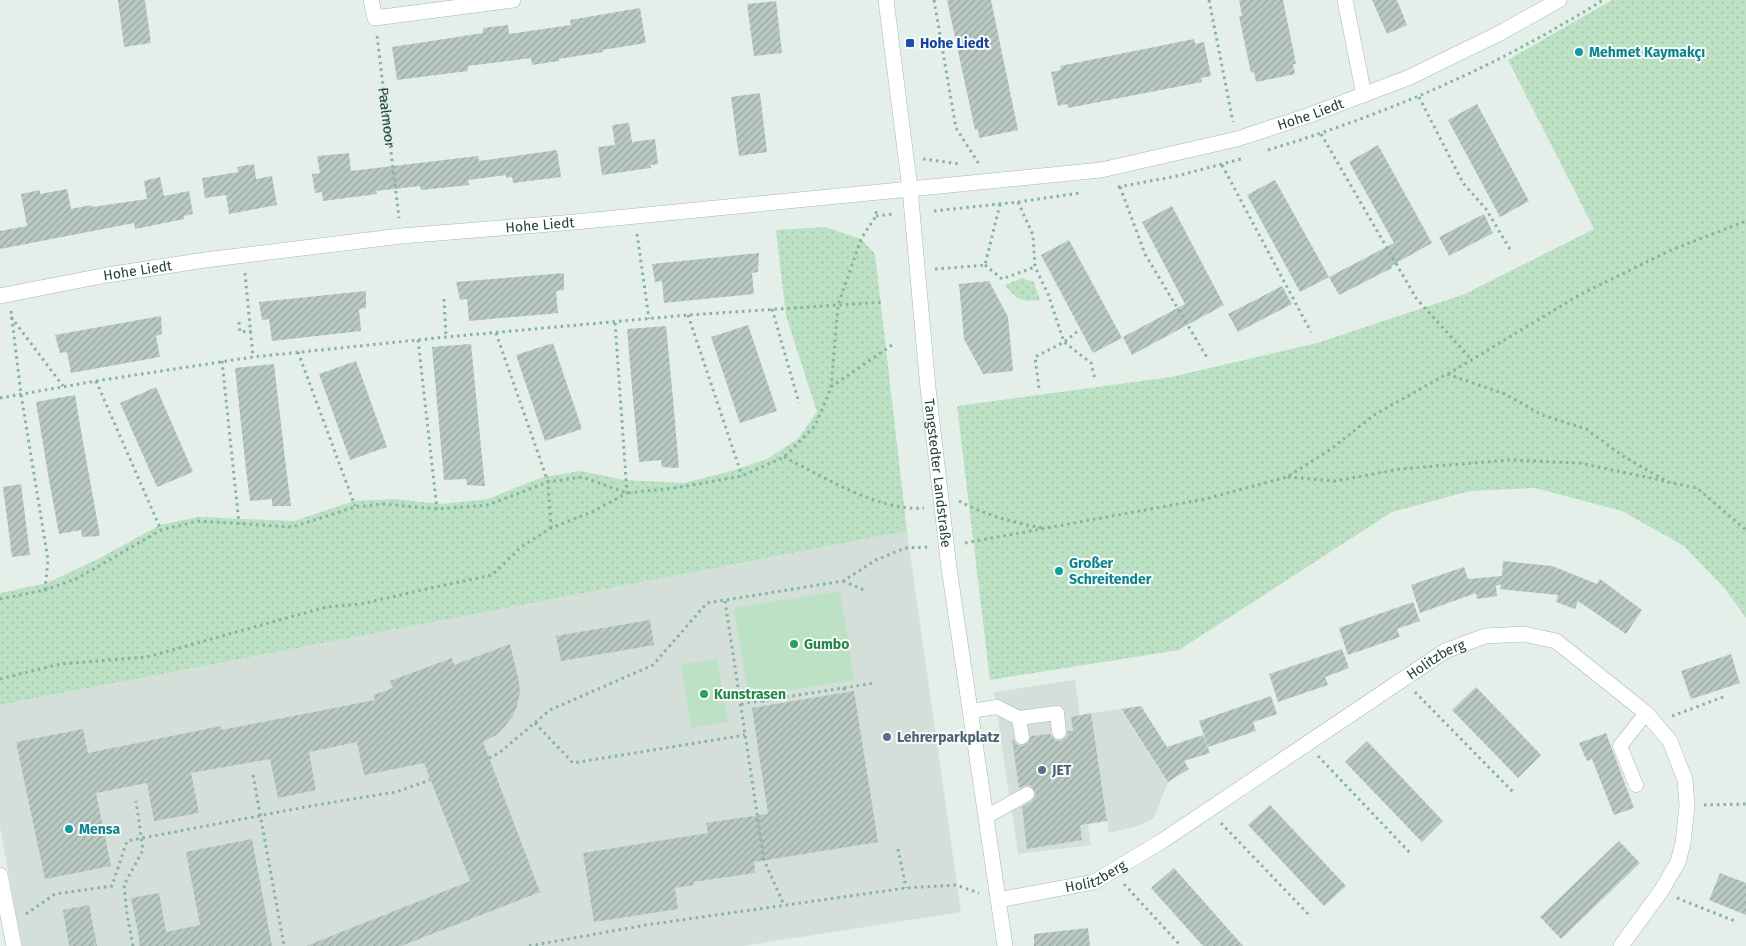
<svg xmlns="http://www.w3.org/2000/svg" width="1746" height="946" font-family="'Fira Sans',sans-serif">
  <defs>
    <pattern id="green-dots" width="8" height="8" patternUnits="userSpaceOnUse" patternTransform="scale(1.25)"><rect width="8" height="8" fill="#bde1c4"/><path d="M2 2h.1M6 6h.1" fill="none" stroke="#a2c2a9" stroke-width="1.8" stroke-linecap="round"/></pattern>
    <pattern id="building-hatch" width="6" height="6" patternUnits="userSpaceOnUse" patternTransform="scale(1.25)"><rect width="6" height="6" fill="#bacac2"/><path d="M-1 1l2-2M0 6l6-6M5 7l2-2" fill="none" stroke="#97a69e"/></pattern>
  </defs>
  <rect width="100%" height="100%" fill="#e5efea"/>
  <!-- built -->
  <g fill="#d3dfd8">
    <path d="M907,531L961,912L743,946H22L0,827V705Z"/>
    <path d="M1075,680L1080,715L1071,717L1091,845L1018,854L994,692Z"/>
    <path d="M1120,709L1168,782L1154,818L1138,826L1109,833L1091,713Z"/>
  </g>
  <!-- green -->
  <g fill="url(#green-dots)">
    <path d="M1612,0H1746V618L1726,590L1684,546L1622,511L1535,488L1470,491L1392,512L1179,650L990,680L957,406L1171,377L1317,343L1465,294L1594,229L1508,60Z"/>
    <path d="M825,227L861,239L875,254L907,531L0,705V593L47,583L100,558L160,525L199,517L294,521L354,501L394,499L441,504L488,499L543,477L581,471L624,480L684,483L731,471L767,459L798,439L817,412L786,316L776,230Z"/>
    <path d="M1022,278L1034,282L1040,300C1022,302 1017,300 1005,285Z"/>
  </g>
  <!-- pitch -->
  <g fill="#bde1c4">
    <path d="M840,591L854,680L748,697L734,608Z"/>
    <path d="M717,659L728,722L692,728L681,665Z"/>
  </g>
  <!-- building -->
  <g fill="url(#building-hatch)">
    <path d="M118,0H145L151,43L124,47Z"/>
    <path d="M947,0H991L1018,130L979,138L978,129L975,130Z"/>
    <path d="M1239,0H1283L1296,64H1293L1295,74L1256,82L1254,72L1251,73L1239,16H1242Z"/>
    <path d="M1372,0H1397L1407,25L1387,34Z"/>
    <path d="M776,1L782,53L754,56L747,4Z"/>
    <path d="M640,8L646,43L602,50L603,52L559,59V61L532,65L531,58L468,66V71L397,80L392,47L483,33V28L508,25L509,34L571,25L570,20Z"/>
    <path d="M1194,39L1195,44L1204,42L1211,76L1201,78L1202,82L1068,108L1067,104L1058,106L1051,72L1061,70L1060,66Z"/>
    <path d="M760,93L767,152L739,156L731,97Z"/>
    <path d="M1477,104L1529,201L1500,217L1448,120Z"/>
    <path d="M629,123L632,142L655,139L658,164L650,165L651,168L602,175L598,147L615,145L612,125Z"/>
    <path d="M1378,145L1432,243L1391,266L1392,268L1339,295L1329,277L1394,243L1349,162Z"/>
    <path d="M557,150L561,177L513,183L512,177L506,178V175L468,180L469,185L421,190L420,186L376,191L377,194L323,201L322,192L315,193L312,174L320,173L317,156L349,153L351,171L478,156L479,161Z"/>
    <path d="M254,164L256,179L272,176L277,205L229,214L226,195L205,198L202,178L238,172L237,167Z"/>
    <path d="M160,177L164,196L189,191L193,214L184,216V219L135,229L134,223L0,249V231L27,226L21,194L40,190V194L67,189L71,209L91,205L92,207L147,199L144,181Z"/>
    <path d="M1275,180L1329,277L1300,292L1247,195Z"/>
    <path d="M1172,206L1224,305L1132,355L1123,337L1185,304L1142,222Z"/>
    <path d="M1484,214L1493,233L1449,256L1439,237Z"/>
    <path d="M1069,240L1122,338L1093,353L1041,255Z"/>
    <path d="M759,253L758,272L752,273L754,294L664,303L662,281L655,282L652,264Z"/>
    <path d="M564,273V290L556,291L558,313L469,321L467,299L460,300L456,282Z"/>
    <path d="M989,281L1008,317L1013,371L983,374L964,339L959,284Z"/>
    <path d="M1282,286L1292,304L1238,332L1228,314Z"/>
    <path d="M366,291V308L359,309L361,331L272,341L269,319L262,320L259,302Z"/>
    <path d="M161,316L162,334L156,336L160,357L71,373L67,352L60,353L55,335Z"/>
    <path d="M748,325L777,411L740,423L711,337Z"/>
    <path d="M666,326L673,399L679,468L662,467L661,460L639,462L632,388L627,329Z"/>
    <path d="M553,343L582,429L545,441L516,355Z"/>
    <path d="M471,344L481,447L485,486L467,485L466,479L444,480L432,347Z"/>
    <path d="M356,361L387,447L350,460L319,374Z"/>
    <path d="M274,364L286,467L291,506H272V499L250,501L246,470L235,368Z"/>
    <path d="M156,387L193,472L157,487L120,403Z"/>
    <path d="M75,395L80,425L100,536L82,537L81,530L59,534L49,480L36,402Z"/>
    <path d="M21,484L30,555L12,557L3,487Z"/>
    <path d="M1503,561L1552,566L1597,584L1600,579L1642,610L1626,634L1578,601L1575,609L1556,602L1558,595L1500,589L1501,584L1496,586L1497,596L1477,599L1476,593L1420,613L1411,585L1464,567L1468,579L1502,576Z"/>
    <path d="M1413,602L1420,621L1397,629L1400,637L1348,655L1339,628Z"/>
    <path d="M650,620L654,645L561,661L556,636Z"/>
    <path d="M510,644L519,682L520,692L517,706L512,717L505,726L496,735L483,742L540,892L401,946H306L470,881L424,763L364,775L357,742L309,752L316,790L278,798L270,759L191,773L199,813L154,821L147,783L96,793L111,866L45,879L16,742L83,729L88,753L221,726L222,730L375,700L374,695L393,688L390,681L452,658L454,665Z"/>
    <path d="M1342,649L1349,668L1325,677L1328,685L1278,702L1269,674Z"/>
    <path d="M1731,654L1740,683L1691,699L1681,671Z"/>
    <path d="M1476,687L1541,755L1518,778L1452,710Z"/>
    <path d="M854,691L878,842L754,862L755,873L693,882L694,885L675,888L678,909L594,922L583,853L708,833L706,823L768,814L752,708Z"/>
    <path d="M1271,696L1277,714L1253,722L1256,731L1208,747L1199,721Z"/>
    <path d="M1141,706L1167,747L1203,735L1210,753L1184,761L1189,769L1168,782L1121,709Z"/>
    <path d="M1091,713L1107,821L1080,825L1082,840L1027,849L1022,807L1032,801L1036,794L1031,786L1027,785L1019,788L1012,739L1018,745L1023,746L1028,743L1031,736L1050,734L1055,740L1060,741L1067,736L1068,731H1073L1071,717Z"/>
    <path d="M1606,733L1634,808L1614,815L1592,759L1587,761L1579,743Z"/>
    <path d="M1367,741L1443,821L1422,842L1345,762Z"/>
    <path d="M1270,805L1346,886L1324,906L1248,825Z"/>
    <path d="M252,839L272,946H139V938L131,898L159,893L166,932L200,925L186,852Z"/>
    <path d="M1619,841L1640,863L1561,939L1540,917Z"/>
    <path d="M1174,868L1206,904L1243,946H1203L1151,888Z"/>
    <path d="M1720,873L1746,883V915L1709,900Z"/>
    <path d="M89,905L97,946H69L63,910Z"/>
    <path d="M1088,928L1090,946H1034V934Z"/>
  </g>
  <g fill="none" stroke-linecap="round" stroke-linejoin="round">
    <!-- service casing -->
    <g stroke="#a7b8b1" stroke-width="15">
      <g id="service">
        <path d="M970,711L997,707L1019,718L1057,713L1059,732"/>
        <path d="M1019,718L1022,737"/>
        <path d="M1636,785L1620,746L1646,713"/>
        <path d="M986,817L1027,794"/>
      </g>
    </g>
    <!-- pedestrian casing -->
    <g stroke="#a7b8b1" stroke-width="16">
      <path id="pedestrian" d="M0,875L14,946"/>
    </g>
    <!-- minor casing -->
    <g stroke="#a7b8b1" stroke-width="16">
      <g id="minor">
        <path d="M371,0L375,18L513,0"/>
        <path d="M1345,0L1364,95"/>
        <path id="s2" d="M0,296L107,275L205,260L401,236L575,222L910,189"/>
        <path id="s3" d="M998,900L1094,882L1162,841L1445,651L1485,636L1524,634L1556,641L1646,713L1670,741L1685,780L1687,806L1683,843L1678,862L1661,891L1621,946"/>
      </g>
    </g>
    <!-- tertiary casing -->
    <g stroke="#a7b8b1" stroke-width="16">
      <g id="tertiary">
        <path id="s4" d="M886,0L910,189L928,388L949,568L1005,946"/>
        <path id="s5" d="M910,189L1101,170L1237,139L1310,115L1410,77L1500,33L1559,0"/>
      </g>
    </g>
    <!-- path -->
    <g stroke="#84b4a1" stroke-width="3" stroke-dasharray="2.5 4" stroke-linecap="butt">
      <path d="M934,0L956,128L979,164"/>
      <path d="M1209,0L1233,122"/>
      <path id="s1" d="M377,36L399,218"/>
      <path d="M1419,97L1463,183L1486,209L1511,251"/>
      <path d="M1321,134L1416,298L1472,360"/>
      <path d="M1268,150C1367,120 1461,82 1551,31C1568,21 1586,11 1603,0"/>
      <path d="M923,159L961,164"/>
      <path d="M1222,165L1311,332"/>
      <path d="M1118,187L1177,176L1241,159"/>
      <path d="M1120,187L1145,254L1208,359"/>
      <path d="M1018,202L1033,235L1035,267L1048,294L1064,342L1091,363L1095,379"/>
      <path d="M934,211L1018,202L1080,193"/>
      <path d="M876,216L894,214"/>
      <path d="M637,234L649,319"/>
      <path d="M985,265L1002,279L1035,267"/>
      <path d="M935,269L985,265L1000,204"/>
      <path d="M245,273L253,357"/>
      <path d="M444,299L446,337"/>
      <path d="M772,309L799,403"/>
      <path d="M11,311L21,394L48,560L45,590"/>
      <path d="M688,315L742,476"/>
      <path d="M11,317L63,386"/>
      <path d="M239,322L240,332L251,331"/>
      <path d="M496,333L548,482L551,528"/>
      <path d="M418,340L437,509"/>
      <path d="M298,352L355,506"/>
      <path d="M222,361L239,524"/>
      <path d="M1448,374L1581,294L1671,250L1746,221"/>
      <path d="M96,381L161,530"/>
      <path d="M831,387L892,345"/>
      <path d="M1039,388L1035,357L1064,342L1077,332"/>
      <path d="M0,398L96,381L253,357L446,337L688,315L884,302"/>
      <path d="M784,457C824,477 880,512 924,508"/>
      <path d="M1288,477L1335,481L1400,469L1510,460L1579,463L1665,481"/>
      <path d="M959,501C985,515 1015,523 1043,528"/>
      <path d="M965,543L1205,499L1287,477L1331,449L1374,415L1447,374L1505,394L1542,415L1586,429L1623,456L1668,482L1697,488L1746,530"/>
      <path d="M843,581L864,590"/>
      <path d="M0,599L45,590L78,578L161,530L198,521L292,527L355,507L384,504L437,509L488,505L548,482L582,477L627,493L675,488L742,476L784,457L815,426L831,388L838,305L861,239L876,216V211"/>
      <path d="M725,601L764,860L784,905"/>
      <path d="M0,679L60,664L147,657L326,607L361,604L431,588L492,575L521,547L551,528L592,512L627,493L615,322"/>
      <path d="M844,688V693"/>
      <path d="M1415,692L1515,794"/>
      <path d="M763,700L764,706"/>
      <path d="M741,704L875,683"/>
      <path d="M1672,716L1726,696"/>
      <path d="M535,723L573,763L745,735"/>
      <path d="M1318,756L1411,854"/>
      <path d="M489,758L499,753L550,710L653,665L707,603L843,581L876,560L905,548L929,547"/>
      <path d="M253,775L284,946"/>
      <path d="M1704,805L1746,804"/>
      <path d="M1221,823L1311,917"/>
      <path d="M898,849L906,888"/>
      <path d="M1124,884L1181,946"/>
      <path d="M1677,898L1737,922"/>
      <path d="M26,914L55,894L112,886L127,841L316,805L396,792L430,780"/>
      <path d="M133,946L127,914L124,885L143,850L136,801"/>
      <path d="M529,946L646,925L906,888L956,885L979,893"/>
    </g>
    <!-- service -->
    <use href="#service" stroke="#fff" stroke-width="14"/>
    <!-- pedestrian -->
    <use href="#pedestrian" stroke="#fff" stroke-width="15"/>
    <!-- minor -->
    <use href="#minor" stroke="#fff" stroke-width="15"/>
    <!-- tertiary -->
    <use href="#tertiary" stroke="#fff" stroke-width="15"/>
  </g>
  <!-- markers -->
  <rect fill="#1a4fb4" stroke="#f6fbf8" stroke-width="2" x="905" y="38" width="10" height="10" rx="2.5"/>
  <g fill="#0f9aa8" stroke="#f6fbf8" stroke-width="2">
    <circle cx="1579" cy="52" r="5"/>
    <circle cx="1059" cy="571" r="5"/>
    <circle cx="69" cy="829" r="5"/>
  </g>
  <g fill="#2e9e5b" stroke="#f6fbf8" stroke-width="2">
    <circle cx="794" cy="644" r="5"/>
    <circle cx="704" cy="694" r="5"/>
  </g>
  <g fill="#5c6f8a" stroke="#f6fbf8" stroke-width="2">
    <circle cx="887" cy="737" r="5"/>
    <circle cx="1042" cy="770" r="5"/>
  </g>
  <g text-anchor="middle" stroke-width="4" stroke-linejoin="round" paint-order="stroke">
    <!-- transit labels -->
    <g font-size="14" font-weight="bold" fill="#164399" stroke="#f6fbf8" text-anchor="start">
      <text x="920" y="48">Hohe Liedt</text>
    </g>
    <!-- culture labels -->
    <g font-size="14" font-weight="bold" fill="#0d838f" stroke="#f6fbf8" text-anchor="start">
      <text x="1589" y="57">Mehmet Kaymakçı</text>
      <text x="1069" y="568">Großer<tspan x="1069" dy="16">Schreitender</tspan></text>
      <text x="79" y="834">Mensa</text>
    </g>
    <!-- street labels -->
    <g font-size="14" fill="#234237" stroke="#f6fbf8">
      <text dy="5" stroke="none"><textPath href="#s5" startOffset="409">Hohe Liedt</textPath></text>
      <text dy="5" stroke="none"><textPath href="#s1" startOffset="82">Paalmoor</textPath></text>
      <text dy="5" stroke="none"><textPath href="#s2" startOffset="545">Hohe Liedt</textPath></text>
      <text dy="5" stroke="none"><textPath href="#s2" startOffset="140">Hohe Liedt</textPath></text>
      <text dy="5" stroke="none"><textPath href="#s4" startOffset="476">Tangstedter Landstraße</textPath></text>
      <text dy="5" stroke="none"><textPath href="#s3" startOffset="506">Holitzberg</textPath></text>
      <text dy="5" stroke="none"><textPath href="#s3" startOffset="101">Holitzberg</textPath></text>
    </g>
    <!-- leisure labels -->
    <g font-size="14" font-weight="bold" fill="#27864d" stroke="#f6fbf8" text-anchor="start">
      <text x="804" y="649">Gumbo</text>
      <text x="714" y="699">Kunstrasen</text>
    </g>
    <!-- service labels -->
    <g font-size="14" font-weight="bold" fill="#4e5e75" stroke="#f6fbf8" text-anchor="start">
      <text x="897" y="742">Lehrerparkplatz</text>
      <text x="1052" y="775">JET</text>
    </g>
  </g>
</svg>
